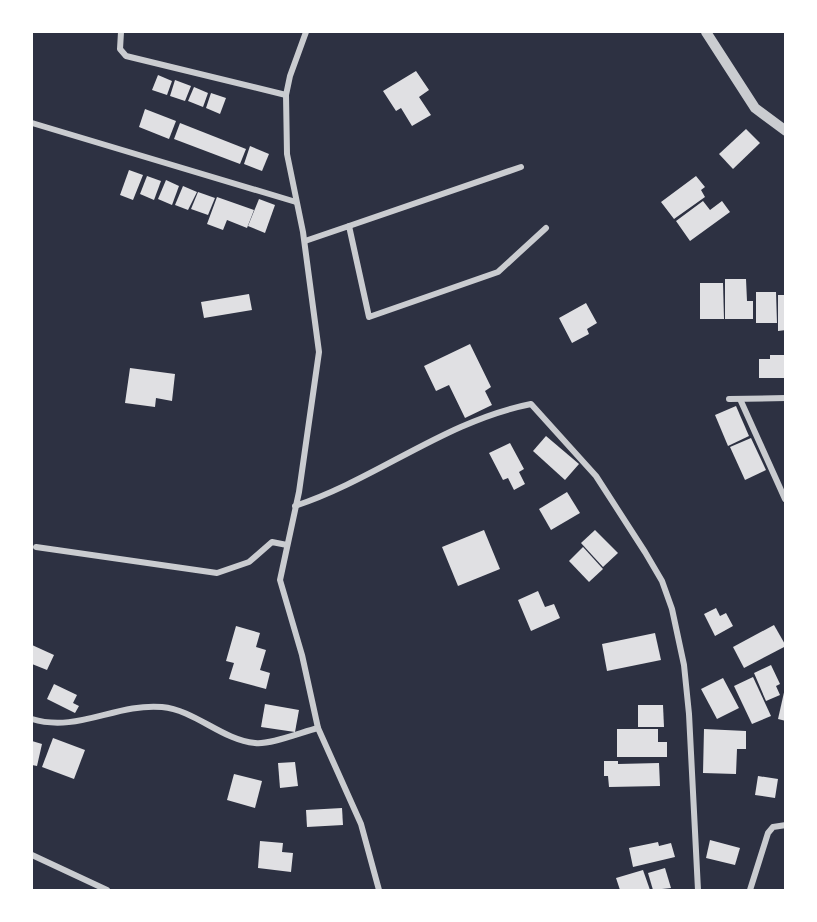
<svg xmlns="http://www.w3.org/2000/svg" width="817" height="922" font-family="'Titillium Web',sans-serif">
  <rect width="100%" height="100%" fill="#2d3142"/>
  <!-- building -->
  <g fill="#e0e0e3">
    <path d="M416,71L429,90L419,97L431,115L412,126L401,108L396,111L383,91Z"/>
    <path d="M158,75L172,81L167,95L152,90Z"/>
    <path d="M175,80L191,86L185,101L170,96Z"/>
    <path d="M194,87L208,93L203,107L188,101Z"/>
    <path d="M211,93L226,98L220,114L206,108Z"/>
    <path d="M145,109L176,121L169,139L139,127Z"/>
    <path d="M180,123L246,149L240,164L174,139Z"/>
    <path d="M746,129L760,143L733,169L719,154Z"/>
    <path d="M250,146L269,154L262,171L244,164Z"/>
    <path d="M129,170L143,175L133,200L120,195Z"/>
    <path d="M147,176L161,181L154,200L140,194Z"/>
    <path d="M696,176L705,187L701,190L705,197L674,219L661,202Z"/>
    <path d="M166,180L179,186L172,205L158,199Z"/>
    <path d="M183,186L197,192L188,210L175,205Z"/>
    <path d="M198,192L215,198L208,215L191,209Z"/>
    <path d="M217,197L254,210L247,228L227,220L223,230L207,224Z"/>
    <path d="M259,199L275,205L265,233L248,226Z"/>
    <path d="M703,201L710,210L722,201L730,212L690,241L676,221Z"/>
    <path d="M725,279H746L747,301H753V319H725Z"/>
    <path d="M700,283H723L724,319H700Z"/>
    <path d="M756,292H776L777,323H756Z"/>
    <path d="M249,294L252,310L204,318L201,302Z"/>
    <path d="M778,295H786V330L778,331Z"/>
    <path d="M586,303L597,323L587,329L589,334L572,343L559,318Z"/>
    <path d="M470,344L491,387L485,391L492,405L465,418L449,385L436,391L424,366Z"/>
    <path d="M770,355H785L786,378H759V359H770Z"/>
    <path d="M130,368L175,374L172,401L156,398L155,407L125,403Z"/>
    <path d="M736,406L749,436L728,446L715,415Z"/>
    <path d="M546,436L579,464L565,480L533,451Z"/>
    <path d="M751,438L766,470L745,480L730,447Z"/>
    <path d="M510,443L524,469L519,472L525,484L514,490L508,478L503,480L489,453Z"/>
    <path d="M567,492L580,513L551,530L539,509Z"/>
    <path d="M484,530L500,569L458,586L442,547Z"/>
    <path d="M595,530L618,553L603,567L581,543Z"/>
    <path d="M583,547L603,569L589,582L569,561Z"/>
    <path d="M538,591L545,607L554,604L560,618L531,631L518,600Z"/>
    <path d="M716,608L720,616L726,613L733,626L715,636L704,614Z"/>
    <path d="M774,625L786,646L744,668L733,647Z"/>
    <path d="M236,626L260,633L256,647L266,650L260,670L270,673L266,689L229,679L234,663L226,661Z"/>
    <path d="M655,633L661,660L607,671L602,644Z"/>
    <path d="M32,645L54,655L47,670L32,664Z"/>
    <path d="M771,665L780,684L776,686L780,695L766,701L754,673Z"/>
    <path d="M753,677L771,716L752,724L734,686Z"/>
    <path d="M723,678L739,708L717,719L701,689Z"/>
    <path d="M54,684L77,695L73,703L79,706L75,713L47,699Z"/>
    <path d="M785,688H786V721L778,719Z"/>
    <path d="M265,704L299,710L295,732L261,727Z"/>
    <path d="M638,705H663L664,727H638Z"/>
    <path d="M617,729H658V742H667V757H617Z"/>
    <path d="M704,729L746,731V749H737L736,774L703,773Z"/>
    <path d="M53,738L85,750L74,779L42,767Z"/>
    <path d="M32,741L42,744L37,766L32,765Z"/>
    <path d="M604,761H618V764L659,763L660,786L609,787L608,776H604Z"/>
    <path d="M295,762L298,786L280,788L278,763Z"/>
    <path d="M234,774L262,781L255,808L227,800Z"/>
    <path d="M758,776L778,779L775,798L755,795Z"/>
    <path d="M342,808L343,825L307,827L306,810Z"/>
    <path d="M710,840L740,848L735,865L706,858Z"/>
    <path d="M260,841L283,843L282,852L293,853L291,872L258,868Z"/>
    <path d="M658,842L659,846L671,843L675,857L633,867L629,848Z"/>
    <path d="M665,868L671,888L653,890L648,873Z"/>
    <path d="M643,870L650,890H620L616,878Z"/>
  </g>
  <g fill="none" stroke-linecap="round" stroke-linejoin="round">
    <!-- minor -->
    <g stroke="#caccd0" stroke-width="6">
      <path d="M121,32L120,49L126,56L286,95"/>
      <path d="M306,32L290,76L286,95L287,154L303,232L319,352L299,492L280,580L302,655L318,728L361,824L379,890"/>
      <path d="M32,123L296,202"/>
      <path d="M349,226L521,167"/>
      <path d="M305,241L349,226L369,317L498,272L546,228"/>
      <path d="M729,399L786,398"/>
      <path d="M740,399L785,499"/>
      <path d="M295,506C377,479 445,421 531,404L596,476L645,552L662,581L672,609L684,665L689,714L698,890"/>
      <path d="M36,547L217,573L249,562L272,542L287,545"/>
      <path d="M32,719C77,733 116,703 162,707C195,710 222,740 255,743C270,745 302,732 318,728"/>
      <path d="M32,855L107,890"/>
      <path d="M750,890L768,833L773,827L786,825"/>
    </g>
    <!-- tertiary -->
    <path stroke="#caccd0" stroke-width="10" d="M706,32L755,108L786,131"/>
  </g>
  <!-- border -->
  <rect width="817" height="922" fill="none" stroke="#ffffff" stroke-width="66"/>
</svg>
